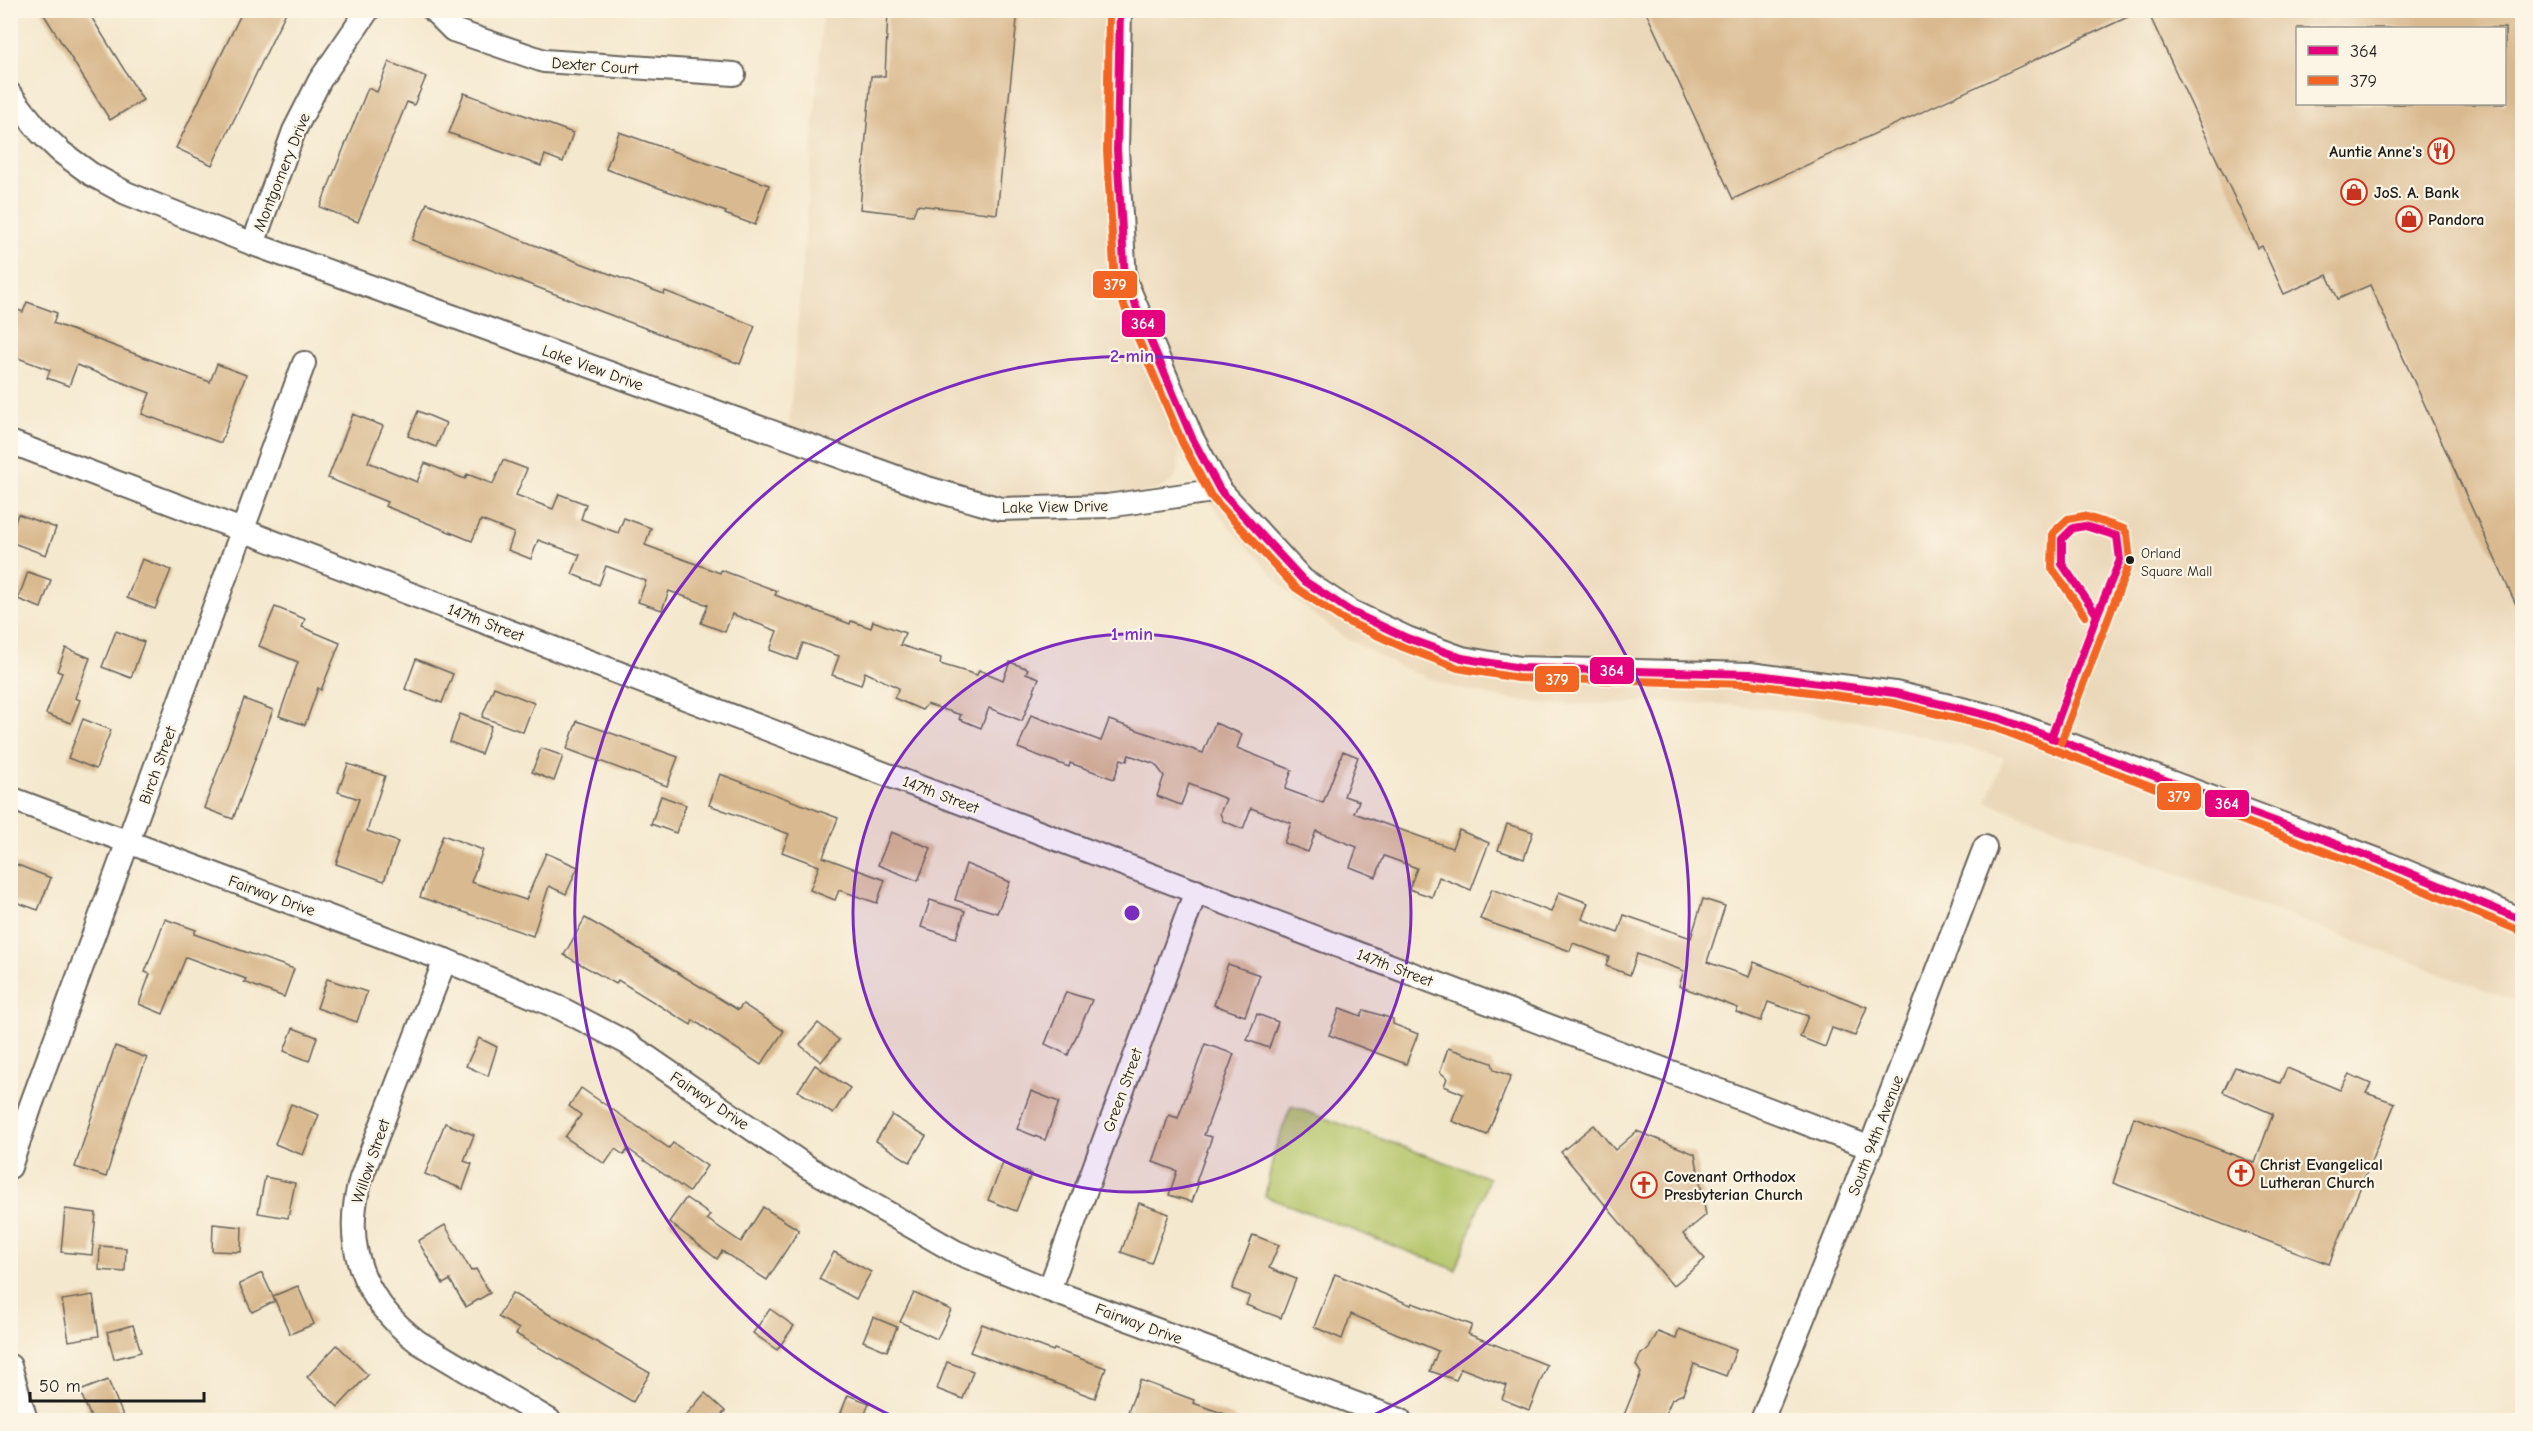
<svg xmlns="http://www.w3.org/2000/svg" width="2533" height="1431" font-family="'Comic Neue',sans-serif">
  <rect width="100%" height="100%" fill="#fcf5e5"/>
  <filter id="ink" filterUnits="userSpaceOnUse"><feTurbulence type="fractalNoise" baseFrequency=".0167" numOctaves="2"/><feDisplacementMap in="SourceGraphic" scale="12" xChannelSelector="R" yChannelSelector="G"/><feConvolveMatrix kernelMatrix="1 2 1 2 8 2 1 2 1" color-interpolation-filters="sRGB"/></filter>
  <filter id="wash" filterUnits="userSpaceOnUse"><feTurbulence type="fractalNoise" baseFrequency=".008" numOctaves="4" result="noise"/><feDisplacementMap in="SourceGraphic" scale="24" xChannelSelector="R" yChannelSelector="G"/><feGaussianBlur stdDeviation="1.35" result="paint"/><feColorMatrix in="noise" values="0 0 0 0 0 0 0 0 0 0 0 0 0 0 0 0 0 1.4 0 .05"/><feComposite in="paint" operator="in"/></filter>
  <g filter="url(#wash)">
    <rect width="100%" height="100%" fill="#f4e8ce"/>
    <!-- built -->
    <path fill="#ebd8ba" fill-rule="evenodd" d="M823,11H2522V1004L1987,802L2004,757L1871,723L1788,711L1721,704L1652,702L1560,705L1511,700L1452,687L1402,668L1345,638L1294,599L1220,516L1178,449L1179,468L1174,479L1163,487L1137,496L1031,503L967,492L789,429ZM2298,28H2504V104H2298Z"/>
    <!-- green -->
    <path fill="#b3c467" stroke="#687042" stroke-width="1.5" d="M1291,1106L1489,1178L1456,1270L1265,1196L1275,1149Z"/>
    <g id="blocks">
      <!-- building -->
      <g fill="#d9b98f" fill-rule="evenodd">
        <path d="M41,10H87L143,100L110,120Z"/>
        <path d="M243,10H287L212,165L176,148Z"/>
        <path d="M959,10H1018L997,214L917,205L913,215L860,209L871,76H885L888,11L958,13Z"/>
        <path d="M1645,10H2143L1733,199Z"/>
        <path d="M2147,10H2523V620L2370,285L2338,299L2327,275L2284,294L2262,246L2258,248ZM2298,28H2505V104H2298Z"/>
        <path d="M389,62L426,77L414,105L407,102L358,222L320,207L368,88L377,92Z"/>
        <path d="M464,93L573,133L563,162L545,155L541,166L449,133Z"/>
        <path d="M619,132L769,185L755,225L725,214L726,212L606,169Z"/>
        <path d="M427,203L575,261L664,294L665,291L755,326L740,364L412,240Z"/>
        <path d="M27,302L57,313L53,323L210,382L217,364L246,375L221,443L142,414L150,393L77,365L69,386L47,378L50,370L10,355V307L23,312Z"/>
        <path d="M418,411L446,423L436,447L408,436Z"/>
        <path d="M353,414L383,426L368,462L417,482L425,463L465,479L467,474L493,484L503,460L527,469L516,495L553,509L559,494L586,504L581,519L618,533L624,518L651,528L645,545L720,573L721,570L777,591L775,595L850,624L851,621L871,628L873,621L905,633L900,645L941,658L940,664L977,675L979,670L1003,680L1010,662L1028,669L1026,673L1039,678L1022,721L989,708L981,728L959,719L961,715L927,704L922,710L894,698L899,688L865,672L861,685L832,675L839,656L803,643L797,660L770,650L777,631L732,614L725,632L701,623L708,605L669,591L662,610L638,602L646,581L606,566L599,585L572,574L580,555L538,540L531,559L508,550L514,533L481,520L472,541L385,506L387,502L328,478Z"/>
        <path d="M18,514L56,528L46,555L10,542V535Z"/>
        <path d="M142,559L171,570L155,609L127,598Z"/>
        <path d="M28,572L51,580L41,608L18,599Z"/>
        <path d="M275,607L305,619L302,627L340,643L321,690L318,688L305,725L279,716L298,662L259,646Z"/>
        <path d="M116,631L144,642L131,678L102,667Z"/>
        <path d="M66,648L90,658L75,698L80,700L71,723L46,714L62,673L57,671Z"/>
        <path d="M416,659L453,674L442,703L405,689Z"/>
        <path d="M494,687L534,703L523,732L482,717Z"/>
        <path d="M244,699L273,710L233,819L204,808Z"/>
        <path d="M460,714L491,726L481,754L450,742Z"/>
        <path d="M1031,715L1101,741L1109,720L1203,753L1215,723L1242,734L1237,748L1292,770L1285,789L1323,803L1343,751L1358,757L1344,796L1359,801L1354,813L1452,848L1459,830L1489,843L1471,890L1439,877L1432,897L1409,889L1417,868L1384,856L1376,877L1350,867L1357,847L1316,831L1308,852L1284,843L1291,823L1251,808L1243,829L1223,821L1220,813L1226,799L1189,784L1181,805L1157,796L1164,776L1155,764L1129,755L1127,761L1121,759L1114,779L1070,763L1069,767L1018,748Z"/>
        <path d="M83,719L111,730L96,769L68,758Z"/>
        <path d="M577,721L678,757L667,786L567,749Z"/>
        <path d="M541,748L563,756L554,781L532,772Z"/>
        <path d="M348,764L385,776L367,831L398,842L384,881L336,864L359,799L338,792Z"/>
        <path d="M720,774L838,818L823,857L885,880L877,903L839,890L835,900L810,890L819,866L782,852L789,834L709,805Z"/>
        <path d="M661,796L686,805L676,833L651,824Z"/>
        <path d="M1507,824L1533,832L1524,859L1498,850Z"/>
        <path d="M891,832L931,848L918,881L878,865Z"/>
        <path d="M443,835L483,850L471,882L526,900L546,853L578,867L566,894L549,886L533,936L420,897Z"/>
        <path d="M10,862L51,878L38,910L10,900Z"/>
        <path d="M966,864L1010,882L997,913L955,900Z"/>
        <path d="M1492,889L1551,912L1559,892L1588,903L1582,919L1618,933L1624,915L1691,938L1703,899L1725,906L1707,962L1749,977L1754,962L1867,1007L1855,1036L1832,1028L1825,1047L1800,1037L1808,1016L1768,1002L1761,1021L1736,1012L1738,1008L1679,986L1684,971L1637,954L1630,975L1606,966L1609,957L1573,943L1570,951L1480,919Z"/>
        <path d="M930,900L965,911L956,938L921,927Z"/>
        <path d="M585,918L641,950L738,1010L743,1004L784,1031L761,1065L693,1020L691,1025L618,980L616,984L564,955Z"/>
        <path d="M165,919L196,930L194,934L294,969L284,997L244,982L246,979L186,957L163,1014L139,1004L150,974L145,972Z"/>
        <path d="M1228,964L1260,975L1245,1016L1214,1005Z"/>
        <path d="M327,979L367,992L357,1022L317,1008Z"/>
        <path d="M1066,992L1092,1000L1068,1055L1045,1044Z"/>
        <path d="M1340,1008L1361,1016L1364,1010L1393,1019V1024L1418,1034L1406,1064L1329,1035Z"/>
        <path d="M1257,1014L1278,1022L1269,1048L1247,1040Z"/>
        <path d="M818,1023L839,1040L821,1062L800,1045Z"/>
        <path d="M293,1028L317,1037L309,1061L284,1051Z"/>
        <path d="M479,1038L497,1047L488,1076L466,1066Z"/>
        <path d="M1205,1044L1234,1054L1204,1135L1212,1137L1196,1182H1199L1192,1202L1169,1195L1177,1171L1153,1162L1169,1115L1178,1118Z"/>
        <path d="M115,1046L147,1058L131,1097L106,1177L75,1167Z"/>
        <path d="M1448,1048L1492,1063L1494,1070L1511,1076L1487,1135L1452,1121L1463,1094L1444,1086L1447,1078L1440,1072Z"/>
        <path d="M815,1065L850,1088L833,1114L798,1091Z"/>
        <path d="M2235,1067L2280,1083L2287,1068L2340,1090L2349,1074L2371,1084L2366,1093L2395,1103L2329,1264L2113,1183L2134,1117L2255,1163L2273,1114L2223,1092Z"/>
        <path d="M581,1088L669,1148L673,1143L707,1166L689,1192L628,1149L624,1155L615,1149L605,1164L565,1137L581,1115L569,1106Z"/>
        <path d="M1031,1091L1059,1102L1045,1140L1017,1129Z"/>
        <path d="M291,1104L319,1115L303,1155L275,1144Z"/>
        <path d="M892,1115L926,1136L910,1162L876,1141Z"/>
        <path d="M445,1123L474,1135L464,1161L472,1164L463,1189L425,1174Z"/>
        <path d="M1594,1125L1615,1150L1637,1131L1695,1154L1706,1215L1683,1234L1705,1259L1673,1286L1561,1152Z"/>
        <path d="M1003,1163L1031,1174L1016,1211L988,1200Z"/>
        <path d="M265,1177L295,1183L288,1218L258,1213Z"/>
        <path d="M686,1198L710,1215L707,1219L741,1242L763,1207L799,1230L767,1280L722,1251L717,1259L669,1222Z"/>
        <path d="M1139,1203L1169,1214L1151,1263L1121,1252Z"/>
        <path d="M65,1209L96,1213L92,1255L61,1252Z"/>
        <path d="M213,1224L242,1227L241,1252L212,1251Z"/>
        <path d="M445,1225L471,1271L476,1269L490,1293L466,1307L450,1280L443,1284L418,1241Z"/>
        <path d="M1253,1235L1279,1245L1269,1268L1296,1279L1281,1318L1246,1305L1250,1296L1232,1289Z"/>
        <path d="M100,1246L126,1248L125,1272L99,1270Z"/>
        <path d="M834,1252L871,1272L856,1299L819,1279Z"/>
        <path d="M262,1273L275,1301L252,1312L239,1284Z"/>
        <path d="M1335,1274L1411,1305L1412,1303L1472,1325L1468,1334L1547,1365L1529,1410L1502,1399L1507,1386L1461,1368L1456,1380L1430,1371L1438,1351L1351,1314L1342,1339L1314,1327Z"/>
        <path d="M298,1286L314,1324L290,1334L273,1296Z"/>
        <path d="M512,1293L650,1373L633,1402L516,1334L519,1329L498,1317Z"/>
        <path d="M914,1293L951,1310L937,1339L900,1322Z"/>
        <path d="M93,1295L99,1336L69,1341L62,1300Z"/>
        <path d="M770,1309L794,1326L777,1350L753,1333Z"/>
        <path d="M873,1317L897,1327L887,1351L863,1341Z"/>
        <path d="M982,1324L1053,1351L1054,1349L1106,1368L1095,1398L970,1352Z"/>
        <path d="M133,1325L141,1352L114,1359L107,1332Z"/>
        <path d="M1679,1329L1736,1350L1726,1376L1694,1364L1683,1394L1672,1399L1663,1420H1622L1641,1373L1636,1365L1641,1353L1648,1350L1658,1332L1676,1339Z"/>
        <path d="M337,1345L368,1375L338,1407L307,1377Z"/>
        <path d="M947,1362L973,1371L963,1399L937,1389Z"/>
        <path d="M108,1380L125,1420H92L80,1391Z"/>
        <path d="M1140,1380L1194,1400L1193,1403L1234,1417V1420H1151L1128,1412Z"/>
        <path d="M705,1393L725,1411L717,1420H682Z"/>
        <path d="M848,1395L869,1403L863,1420H838Z"/>
      </g>
    </g>
  </g>
  <g filter="url(#ink)">
    <use href="#blocks" fill-opacity="0" stroke="#68635a" stroke-width="1.5"/>
    <g fill="none" stroke-linecap="round" stroke-linejoin="round">
      <!-- minor casing -->
      <g stroke="#68635a" stroke-width="26">
        <g id="minor">
          <path d="M433,10L453,30L544,61L734,74"/>
          <path d="M1120,10L1117,150L1125,280L1192,438L1220,490L1303,580L1350,611L1407,638L1462,658L1520,668L1750,674L1895,693L1999,718L2381,861L2522,920"/>
          <path d="M10,94L40,132L61,152L91,174L126,193L253,244L924,487L1001,509L1107,506L1220,490"/>
          <path d="M253,244L294,131L320,80L368,10"/>
          <path d="M10,442L1871,1148"/>
          <path d="M10,798L445,960L560,1008L627,1043L809,1168L956,1252L1049,1290L1400,1420"/>
          <path d="M445,960L361,1178C341,1245 363,1300 418,1342L549,1420"/>
          <path d="M10,1167L31,1105L304,363"/>
          <path d="M1049,1290L1196,891"/>
          <path d="M10,1366L26,1420"/>
          <path d="M1762,1420L1842,1221L1985,847"/>
        </g>
      </g>
      <!-- minor -->
      <use href="#minor" stroke="#fff" stroke-width="22"/>
      <!-- bus-1 casing -->
      <g stroke="#fcf5e5" stroke-width="12">
        <g id="bus-1">
          <path d="M1120,10L1117,150L1125,280L1192,438L1220,490L1303,580L1350,611L1407,638L1462,658L1520,668L1750,674L1895,693L1999,718L2381,861L2522,920"/>
          <path d="M2085,526L2117,536L2120,560L2097,615L2062,564V539L2073,528Z"/>
          <path d="M2051,738L2097,615"/>
        </g>
      </g>
      <!-- bus-2 casing -->
      <g stroke="#fcf5e5" stroke-width="12">
        <g id="bus-2">
          <path d="M1109,10L1107,151L1115,284L1182,442L1211,496L1296,588L1344,620L1403,647L1458,668L1518,678L1749,684L1893,703L1996,728L2377,871L2518,930"/>
          <path d="M2061,742L2130,561L2127,534L2124,529L2084,516L2068,519L2053,533L2052,568L2085,616"/>
        </g>
      </g>
      <!-- bus-1 -->
      <use href="#bus-1" stroke="#e5007d" stroke-width="8"/>
      <!-- bus-2 -->
      <use href="#bus-2" stroke="#f26522" stroke-width="8"/>
    </g>
  </g>
  <!-- distance rings -->
  <circle cx="1132" cy="913" r="279" fill="#7b2cbf" fill-opacity=".12"/>
  <g fill="none" stroke="#7b2cbf" stroke-width="3">
    <circle cx="1132" cy="913" r="279"/>
    <path d="M901 1420A557 557 0 1 1 1363 1420"/>
  </g>
  <!-- icons -->
  <defs>
    <g id="restaurant-ring" transform="scale(1.35)"><circle r="9.5" fill="#fcf5e5" stroke="#c8321e" stroke-width="1.5"/><path d="M-5-6h1v4h1v-4h1v4h1v-4h1v5L-1.5 .5V6h-2V.5L-5-1ZM5-6V6H3V1.5H1.5Q1.5-4 5-6Z" fill="#c8321e"/></g>
    <g id="shop-ring" transform="scale(1.35)"><circle r="9.5" fill="#fcf5e5" stroke="#c8321e" stroke-width="1.5"/><path d="M-5-2.5h2.3a2.7 3.5 0 0 1 5.4 0H5L5.5 6h-11ZM-1.5-2.5h3a1.5 2.3 0 0 0-3 0Z" fill="#c8321e"/></g>
    <g id="church-ring" transform="scale(1.35)"><circle r="9.5" fill="#fcf5e5" stroke="#c8321e" stroke-width="1.5"/><path d="M-1.2-6h2.4v3.5h3.3v2.4h-3.3V6h-2.4V-.1h-3.3v-2.4h3.3Z" fill="#c8321e"/></g>
  </defs>
  <g fill-rule="evenodd">
    <use href="#restaurant-ring" x="2441" y="151"/>
    <use href="#shop-ring" x="2354" y="192"/>
    <use href="#shop-ring" x="2409" y="219"/>
    <use href="#church-ring" x="2241" y="1173"/>
    <use href="#church-ring" x="1644" y="1185"/>
  </g>
  <!-- markers -->
  <circle fill="#1c1c1c" stroke="#fcf5e5" stroke-width="2" cx="2130" cy="560" r="5"/>
  <g text-anchor="middle" stroke-width="4.5" stroke-linejoin="round" paint-order="stroke">
    <!-- bus labels -->
    <g font-size="14" fill="#1c1c1c" stroke="#fcf5e5" text-anchor="start">
      <text x="2141" y="558">Orland<tspan x="2141" dy="18">Square Mall</tspan></text>
    </g>
    <!-- street labels -->
    <g font-size="16" fill="#1c1c1c" stroke="#fcf5e5">
      <text transform="translate(595 65) rotate(4)" y="6">Dexter Court</text>
      <text transform="translate(281 172) rotate(-68)" y="6">Montgomery Drive</text>
      <text transform="translate(593 367) rotate(20)" y="6">Lake View Drive</text>
      <text transform="translate(1055 506) rotate(-1)" y="6">Lake View Drive</text>
      <text transform="translate(486 622) rotate(21)" y="6">147th Street</text>
      <text transform="translate(157 765) rotate(-70)" y="6">Birch Street</text>
      <text transform="translate(941 794) rotate(21)" y="6">147th Street</text>
      <text transform="translate(272 895) rotate(20)" y="6">Fairway Drive</text>
      <text transform="translate(1395 967) rotate(21)" y="6">147th Street</text>
      <text transform="translate(1122 1090) rotate(-70)" y="6">Green Street</text>
      <text transform="translate(710 1100) rotate(34)" y="6">Fairway Drive</text>
      <text transform="translate(1875 1135) rotate(-69)" y="6">South 94th Avenue</text>
      <text transform="translate(370 1161) rotate(-71)" y="6">Willow Street</text>
      <text transform="translate(1139 1323) rotate(20)" y="6">Fairway Drive</text>
    </g>
    <!-- poi labels -->
    <g font-size="16" font-weight="bold" fill="#1c1c1c" stroke="#fcf5e5" text-anchor="start">
      <text x="2422" y="157" text-anchor="end">Auntie Anne's</text>
      <text x="2374" y="198">JoS. A. Bank</text>
      <text x="2428" y="225">Pandora</text>
      <text x="2260" y="1170">Christ Evangelical<tspan x="2260" dy="18">Lutheran Church</tspan></text>
      <text x="1664" y="1182">Covenant Orthodox<tspan x="1664" dy="18">Presbyterian Church</tspan></text>
    </g>
  </g>
  <circle cx="1132" cy="913" r="9" fill="#7b2cbf" stroke="#fcf5e5" stroke-width="3"/>
  <g font-size="18" text-anchor="middle" font-weight="bold" fill="#7b2cbf" stroke="#fcf5e5" stroke-width="4.5" stroke-linejoin="round" paint-order="stroke">
    <text x="1132" y="362">2 min</text>
    <text x="1132" y="640">1 min</text>
  </g>
  <g stroke="#fcf5e5" stroke-width="2">
    <rect x="1092" y="270" width="46" height="29" rx="6" fill="#f26522"/>
    <rect x="1121" y="309" width="45" height="29" rx="6" fill="#e5007d"/>
    <rect x="1589" y="656" width="46" height="29" rx="6" fill="#e5007d"/>
    <rect x="1534" y="665" width="46" height="28" rx="6" fill="#f26522"/>
    <rect x="2156" y="782" width="46" height="29" rx="6" fill="#f26522"/>
    <rect x="2204" y="789" width="46" height="29" rx="6" fill="#e5007d"/>
  </g>
  <g font-size="16" text-anchor="middle" font-weight="bold" fill="#fff">
    <text x="1115" y="290">379</text>
    <text x="1143" y="329">364</text>
    <text x="1612" y="676">364</text>
    <text x="1557" y="685">379</text>
    <text x="2179" y="802">379</text>
    <text x="2227" y="809">364</text>
  </g>
  <!-- margin -->
  <rect width="2533" height="1431" fill="none" stroke="#fcf5e5" stroke-width="36"/>
  <!-- legend -->
  <rect x="2296" y="27" width="210" height="78" fill="#fcf5e5" stroke="#a29e95" stroke-width="1.5"/>
  <rect x="2308" y="46" width="30" height="9" fill="#e5007d" stroke="#a29e95" stroke-width="1.5"/>
  <text x="2350" y="57" font-size="18" fill="#1c1c1c">364</text>
  <rect x="2308" y="76" width="30" height="9" fill="#f26522" stroke="#a29e95" stroke-width="1.5"/>
  <text x="2350" y="87" font-size="18" fill="#1c1c1c">379</text>
  <!-- scale -->
  <path d="M30 1392v9h174v-9" fill="none" stroke="#1c1c1c" stroke-width="3"/>
  <text x="39" y="1392" font-size="18" fill="#1c1c1c" stroke="#fcf5e5" stroke-width="4.5" paint-order="stroke">50 m</text>
</svg>
